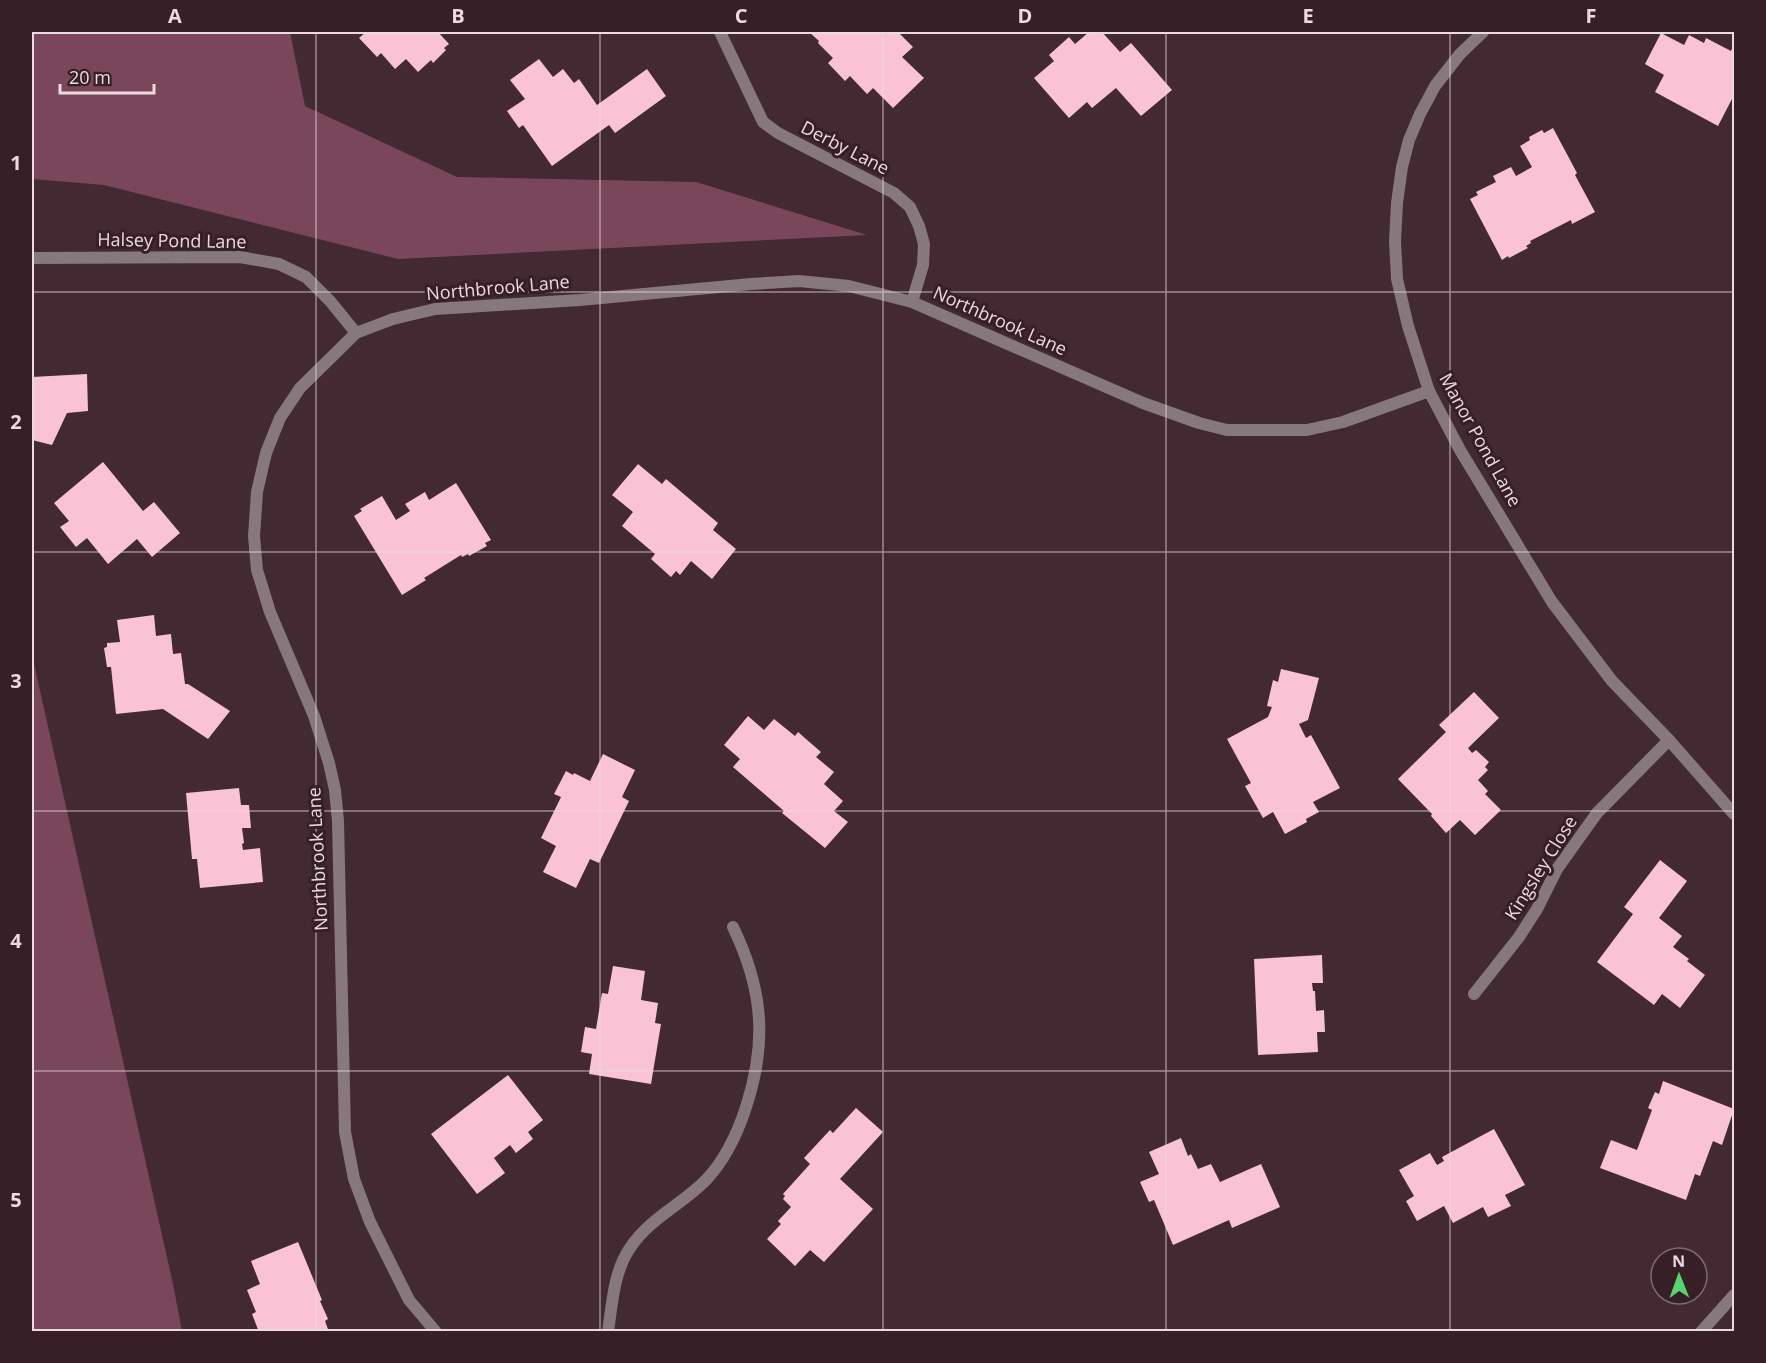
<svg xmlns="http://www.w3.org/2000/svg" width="1766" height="1363" font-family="'Open Sans',sans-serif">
  <rect width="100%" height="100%" fill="#422932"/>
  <!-- green -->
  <g fill="#794759">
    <path d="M32,32H290L305,106L457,177L696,182L867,235L398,259L104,185L32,179Z"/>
    <path d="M32,655L173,1284L182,1331H32Z"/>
  </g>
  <!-- building -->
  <g fill="#fac3d5">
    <path d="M366,32H438L449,44L444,48L446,50L433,63L431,60L418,72L406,59L395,69L381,53L377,57L359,38Z"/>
    <path d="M809,32H898L913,47L902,57L924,78L893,108L873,88L867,94L850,76L845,81L828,63L833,58L818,43L819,41Z"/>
    <path d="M1089,32H1102L1120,52L1131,43L1172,90L1141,116L1116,88L1092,108L1087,102L1069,118L1034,78L1054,61L1049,55L1069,37L1075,44Z"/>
    <path d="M1661,33L1684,45L1689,35L1704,43L1706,38L1731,51L1734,44V95L1718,126L1655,92L1664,75L1645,64Z"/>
    <path d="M539,59L553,77L563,69L574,83L579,79L597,105L647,69L666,96L615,133L609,125L552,166L523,125L519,128L507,111L525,99L510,80Z"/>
    <path d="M1553,128L1577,173L1575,175L1595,212L1572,224L1571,220L1530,241L1531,243L1526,246L1528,248L1509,258L1508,256L1502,260L1470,199L1478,195L1476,192L1496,182L1493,176L1511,167L1516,176L1532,167L1520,146L1530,140L1529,137L1542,130L1544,133Z"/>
    <path d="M87,374L88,411L67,413L52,445L32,440V377Z"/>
    <path d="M103,462L143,511L154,502L180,533L152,557L137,539L108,564L87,538L76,547L60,527L69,521L54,503Z"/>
    <path d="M638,464L662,484L666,479L718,523L713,530L736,549L712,579L691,561L680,575L676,571L671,577L651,559L655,554L622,526L633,512L612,495Z"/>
    <path d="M456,483L491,540L485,543L487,546L469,556L468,554L462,557L461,555L424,578L426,580L402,595L354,516L362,511L360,509L382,496L396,520L410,511L405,504L425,492L429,500Z"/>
    <path d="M154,615L156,636L171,634L173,654L181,653L185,684H188L230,711L208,739L163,709L116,714L111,667H107L104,648L107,647V643L120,642L117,620Z"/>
    <path d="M1281,669L1319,678L1308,720L1299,724L1306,738L1311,735L1340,788L1313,802L1319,812L1306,819L1307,822L1285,834L1273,812L1263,818L1245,786L1251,783L1227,739L1268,717L1272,707L1267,706L1273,680L1278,682Z"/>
    <path d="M1474,692L1499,718L1468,748L1472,753L1476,750L1489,762L1485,767L1488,770L1478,780L1488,791L1485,794L1501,810L1475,835L1460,820L1446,833L1431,816L1432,814L1398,779L1446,732L1439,725Z"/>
    <path d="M748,716L764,730L774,719L795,736L798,732L821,752L816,757L834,772L824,784L843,801L834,811L848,822L825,848L782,813L784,811L733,767L740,759L724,745Z"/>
    <path d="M603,754L635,770L622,797L629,801L599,863L590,859L576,888L543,872L556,846L541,838L561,797L554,794L566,771L573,775L574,773L590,781Z"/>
    <path d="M239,788L241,805H249L251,828H242L244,843L242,844L243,850L260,848L263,882L200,888L197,859H192L186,793Z"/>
    <path d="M1660,860L1687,881L1659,918L1682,936L1673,947L1689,959L1687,961L1705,975L1680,1008L1662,994L1654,1005L1597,962L1633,914L1624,907Z"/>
    <path d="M1322,955L1323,983H1312L1313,991H1315L1316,1011L1324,1010L1325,1032H1317L1318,1052L1258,1055L1254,959Z"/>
    <path d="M613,966L645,971L641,1000L658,1003L655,1023L661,1024L651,1084L589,1074L592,1054L581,1052L585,1027L596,1029L602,993L608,994Z"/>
    <path d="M508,1075L543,1120L528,1132L533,1139L516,1153L510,1145L494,1158L505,1173L477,1194L431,1134Z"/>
    <path d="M1663,1081L1734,1109L1722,1145L1713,1141L1700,1176L1695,1174L1686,1200L1600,1168L1611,1140L1637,1150L1652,1110L1648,1108L1655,1092L1659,1094Z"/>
    <path d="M856,1108L883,1132L840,1179L873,1209L824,1262L810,1250L795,1266L767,1239L781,1224L778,1221L791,1207L783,1199L785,1196L783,1194L810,1164L804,1158L830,1130L833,1133Z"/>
    <path d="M1494,1129L1525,1185L1505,1195L1511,1206L1488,1217L1483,1207L1453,1223L1444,1206L1417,1221L1406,1201L1414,1196L1399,1170L1430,1153L1437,1165L1444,1161L1442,1157Z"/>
    <path d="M1181,1138L1188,1156L1191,1154L1198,1169L1211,1164L1220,1182L1261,1164L1280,1207L1232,1228L1229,1220L1173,1245L1154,1200L1149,1202L1140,1182L1159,1174L1149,1152Z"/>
    <path d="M298,1242L322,1300L320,1301L328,1319L325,1321L329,1332H259L252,1314L256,1312L247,1290L260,1284L251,1261Z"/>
  </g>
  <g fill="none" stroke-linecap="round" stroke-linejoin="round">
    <!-- minor -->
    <g stroke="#86787c" stroke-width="12">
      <path d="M720,32L763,122L778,133L894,193L910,207L919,226L924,244L923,265L912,302"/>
      <path d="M1483,32L1460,54L1435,86L1420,114L1409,140L1402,167L1397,203L1395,241L1397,279L1408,326L1429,391L1460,450L1552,602L1612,681L1669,740L1734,814"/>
      <path d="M32,258L240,257L279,264L306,277L330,301L356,333"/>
      <path d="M1474,994L1519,937L1537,909L1557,869L1597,813L1669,740"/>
      <path d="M436,1332L409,1300L370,1222L354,1179L345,1132L338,821L335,790L329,763L314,716L270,612L257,570L254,536L257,492L266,453L280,418L300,388L356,333L393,319L435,309L580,300L751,284L799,281L849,286L912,302L1143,403L1199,423L1227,430H1307L1343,422L1429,391"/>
      <path d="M608,1332C612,1304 614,1271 630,1248C649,1219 681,1205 705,1181C741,1144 762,1070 759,1019C757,986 747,956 733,927"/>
      <path d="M1701,1332L1734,1295"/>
    </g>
  </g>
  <!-- grid -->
  <path fill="none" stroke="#ebdadf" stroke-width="1.5" stroke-opacity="0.55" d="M316,32V1332M600,32V1332M883,32V1332M1166,32V1332M1450,32V1332M32,292H1734M32,552H1734M32,811H1734M32,1071H1734"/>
  <g text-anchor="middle" stroke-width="6" stroke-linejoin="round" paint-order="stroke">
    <!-- street labels -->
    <g font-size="18" fill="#ebdadf" stroke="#371f28">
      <text transform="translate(845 148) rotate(27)" y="6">Derby Lane</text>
      <text transform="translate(172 241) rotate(1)" y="6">Halsey Pond Lane</text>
      <text transform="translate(498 288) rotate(-5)" y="6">Northbrook Lane</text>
      <text transform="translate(1000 321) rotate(24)" y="6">Northbrook Lane</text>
      <text transform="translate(1480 440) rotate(61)" y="6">Manor Pond Lane</text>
      <text transform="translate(318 859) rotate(-93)" y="6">Northbrook Lane</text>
      <text transform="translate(1541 868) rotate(-58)" y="6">Kingsley Close</text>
    </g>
  </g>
  <!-- border -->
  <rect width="1766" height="1363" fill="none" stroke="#371f28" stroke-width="66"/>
  <!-- north arrow -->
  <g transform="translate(1679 1276) rotate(359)"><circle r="28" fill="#371f28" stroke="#7f6a71" stroke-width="1.5"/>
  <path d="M0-4.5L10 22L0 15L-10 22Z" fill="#59d56f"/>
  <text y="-9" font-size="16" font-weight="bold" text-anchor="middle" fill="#ebdadf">N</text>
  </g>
  <!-- scale -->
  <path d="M60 84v9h94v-9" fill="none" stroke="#ebdadf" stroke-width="3"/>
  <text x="69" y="84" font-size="18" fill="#ebdadf" stroke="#371f28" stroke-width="4.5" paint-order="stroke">20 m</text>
  <rect x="33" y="33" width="1700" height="1297" fill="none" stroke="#ebdadf" stroke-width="2"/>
  <g font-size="20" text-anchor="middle" font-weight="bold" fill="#ebdadf">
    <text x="175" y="23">A</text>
    <text x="458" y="23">B</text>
    <text x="741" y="23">C</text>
    <text x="1025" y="23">D</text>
    <text x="1308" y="23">E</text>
    <text x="1591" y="23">F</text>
    <text x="16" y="170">1</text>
    <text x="16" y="429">2</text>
    <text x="16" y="688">3</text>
    <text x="16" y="948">4</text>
    <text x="16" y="1207">5</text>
  </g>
</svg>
